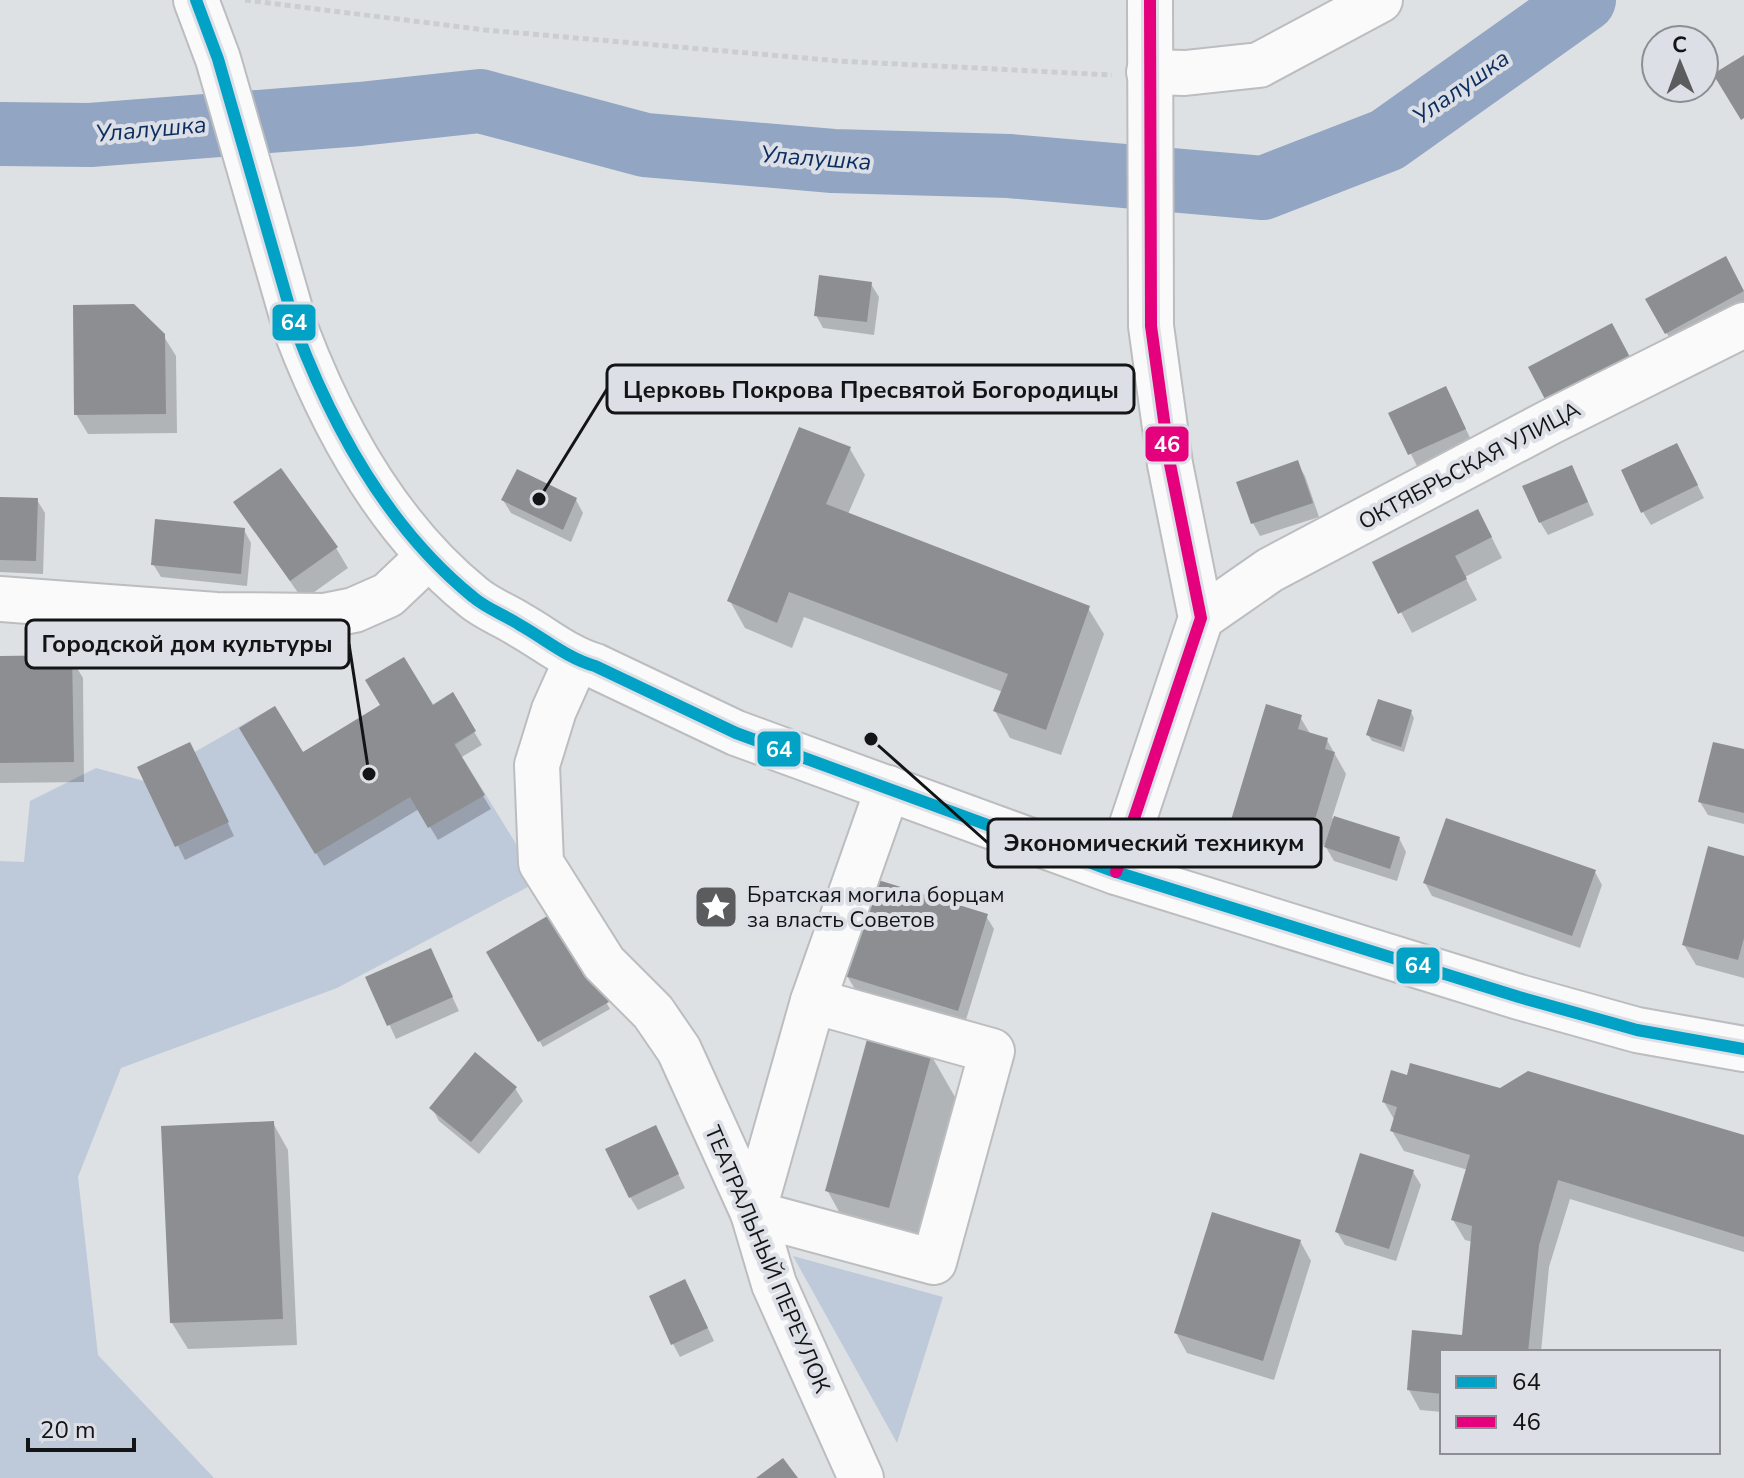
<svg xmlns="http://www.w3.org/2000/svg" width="1744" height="1478" font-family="'Nunito Sans',sans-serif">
  <rect width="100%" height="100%" fill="#dee1e4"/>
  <!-- green -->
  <g fill="#bec9da">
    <path d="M404,657L433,704L453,692L476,731L455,745L539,881L337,988L121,1068L78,1177L98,1355L214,1478H0V861L24,862L30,801L96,768L144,781L275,706L303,752L380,706Z"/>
    <path d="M793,1256L943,1297L897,1443Z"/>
  </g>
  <!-- shadow -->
  <g fill="#0003">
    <path d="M1725,258L1744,292V308L1674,346L1648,300Z"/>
    <path d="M871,284L879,297L874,335L823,328L816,315Z"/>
    <path d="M163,335L176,356L177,433L88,434L76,414Z"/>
    <path d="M1453,402L1472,442L1418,468L1391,414Z"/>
    <path d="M850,449L865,475L848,514L1088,608L1104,634L1061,755L1010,738L995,711L1003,692L804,617L792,648L745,628L730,601Z"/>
    <path d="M1684,458L1704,498L1651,525L1643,512Z"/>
    <path d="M1297,463L1305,476L1319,517L1260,536L1253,523Z"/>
    <path d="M1579,481L1594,515L1548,535L1540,522Z"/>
    <path d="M0,499L37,500L45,513L43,574L0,572Z"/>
    <path d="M503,500H576L583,513L571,542L511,513Z"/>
    <path d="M236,503L336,548L348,568L303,600Z"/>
    <path d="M244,530L251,543L247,586L161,577L153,564Z"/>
    <path d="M1489,532L1502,558L1465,577L1477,600L1412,633L1375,563Z"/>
    <path d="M0,658H71L83,678L84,782L0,783Z"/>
    <path d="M452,695L482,745L460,758L491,809L438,840L419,809L324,866L241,729L302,755L432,707Z"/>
    <path d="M1411,712L1414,718L1404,752L1372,741L1368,735Z"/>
    <path d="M1300,717L1311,735L1327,740L1346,774L1332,818L1399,838L1406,852L1397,881L1334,861L1324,844L1319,862L1245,840L1233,819Z"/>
    <path d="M1744,751V824L1708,815L1700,802Z"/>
    <path d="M197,757L234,836L185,860L140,768Z"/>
    <path d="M1744,858V978L1696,965L1684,945Z"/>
    <path d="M1595,872L1602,885L1580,948L1432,896L1425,883Z"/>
    <path d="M555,914L610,1009L543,1047L488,952Z"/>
    <path d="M986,916L994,929L965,1023L855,989L847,976Z"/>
    <path d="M430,950L459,1011L396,1039L368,978Z"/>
    <path d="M931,1055L959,1104L916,1257L855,1240L827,1190Z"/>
    <path d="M1408,1077L1500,1090L1744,1137V1252L1570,1199L1549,1267L1541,1352H1442V1412L1420,1410L1409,1390L1414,1332L1464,1337L1473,1242L1465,1240L1453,1220L1468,1170L1404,1151L1392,1131L1395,1121L1384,1102Z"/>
    <path d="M515,1088L523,1101L479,1154L439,1121L432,1108Z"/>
    <path d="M273,1123L288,1150L297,1345L188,1349L172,1323L164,1128Z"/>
    <path d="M662,1140L685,1188L638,1210L630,1197Z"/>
    <path d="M1413,1172L1421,1185L1396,1261L1345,1245L1337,1232Z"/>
    <path d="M1300,1241L1311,1261L1274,1380L1187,1353L1176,1333Z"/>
    <path d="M692,1294L714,1341L680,1357L673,1344Z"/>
  </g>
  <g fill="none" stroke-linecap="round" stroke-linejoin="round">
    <!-- river -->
    <path stroke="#92a5c2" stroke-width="64" d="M0,134L90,135L360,114L480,101L645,145L833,161L1009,166L1263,188L1387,140L1584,0"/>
  </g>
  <!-- building -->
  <g fill="#8d8e91">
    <path d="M1744,55V118L1741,120L1713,74Z"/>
    <path d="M1726,256L1744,291L1665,334L1645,299Z"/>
    <path d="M819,275L872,282L867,322L814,316Z"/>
    <path d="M134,304L165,334L166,414L74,415L73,305Z"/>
    <path d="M1612,323L1631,359L1547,403L1528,367Z"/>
    <path d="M1446,386L1466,429L1408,455L1388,413Z"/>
    <path d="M799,427L851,447L826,504L1090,606L1046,730L993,711L1008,674L789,592L777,623L727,601Z"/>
    <path d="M1677,443L1698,485L1641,513L1621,470Z"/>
    <path d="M1298,460L1313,503L1251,524L1236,482Z"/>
    <path d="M1572,465L1588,502L1539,523L1522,486Z"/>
    <path d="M281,468L338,547L290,581L233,502Z"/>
    <path d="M517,469L577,498L563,530L501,500Z"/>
    <path d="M0,497L38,498L36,561L0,560Z"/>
    <path d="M1478,509L1492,537L1455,556L1467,579L1398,614L1372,562Z"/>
    <path d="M155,519L245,528L241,574L151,565Z"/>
    <path d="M72,655L74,762L0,763V656Z"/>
    <path d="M404,657L433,705L453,692L476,731L454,744L485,795L428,828L410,797L315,854L239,728L275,706L303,752L380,705L365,680Z"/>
    <path d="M1378,699L1412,710L1401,747L1366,735Z"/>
    <path d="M1266,704L1302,715L1298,729L1328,738L1325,749L1335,752L1308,843L1231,820Z"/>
    <path d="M190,742L229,822L175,847L137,767Z"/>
    <path d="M1713,742L1744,749V813L1698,802Z"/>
    <path d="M1334,816L1400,837L1390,869L1324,847Z"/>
    <path d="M1446,818L1596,870L1572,936L1423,883Z"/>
    <path d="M1708,846L1744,856V938L1738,960L1682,945Z"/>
    <path d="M875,879L988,914L958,1011L845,976Z"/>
    <path d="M556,911L609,1002L538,1042L486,952Z"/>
    <path d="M431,948L453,997L387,1026L365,977Z"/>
    <path d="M868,1036L932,1053L889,1208L825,1191Z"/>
    <path d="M475,1052L517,1087L471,1142L429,1108Z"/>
    <path d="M1410,1063L1500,1088L1528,1071L1744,1135V1237L1558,1180L1539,1245L1528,1352H1442V1394L1407,1390L1412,1330L1462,1335L1472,1226L1451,1220L1470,1155L1390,1131L1397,1107L1382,1102L1391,1070L1407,1075Z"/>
    <path d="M274,1121L283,1319L170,1323L161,1126Z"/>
    <path d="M656,1125L679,1174L629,1198L605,1149Z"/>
    <path d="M1360,1153L1414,1170L1389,1249L1335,1232Z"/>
    <path d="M1212,1212L1301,1240L1263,1361L1174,1333Z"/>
    <path d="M685,1279L708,1328L671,1345L649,1296Z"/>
    <path d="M783,1458L798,1478H756Z"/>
  </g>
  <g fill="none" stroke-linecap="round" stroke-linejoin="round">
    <!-- minor casing -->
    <g stroke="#bbbdbf" stroke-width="48">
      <g id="minor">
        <path d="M1149,72L1185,73L1259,65L1380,0"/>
        <path d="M0,599L216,615L324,616L354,610L388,595L428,557"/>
        <path d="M1201,618L1270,570L1550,422L1744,325"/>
        <path d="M576,661L554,710L537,765L541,863L604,963L653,1012L679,1050L753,1213L774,1284L861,1478"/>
        <path d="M1116,872L1201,618L1170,464L1151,326L1150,0"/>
        <path d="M753,1213L934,1262L992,1051L813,1001"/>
        <path d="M753,1213L813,1001L888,788"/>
      </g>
    </g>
    <!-- major casing -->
    <g stroke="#bbbdbf" stroke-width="48">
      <path id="major" d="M196,0L218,59L296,330C334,430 389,529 473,597C487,609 505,615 520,625C545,639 567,658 595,666L736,733L1116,872L1519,997L1637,1030L1744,1049"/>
    </g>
    <!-- path -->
    <path stroke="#cccdce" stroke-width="5" stroke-dasharray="6 4" stroke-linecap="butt" d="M245,0L485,30L839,61L1112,75"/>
    <!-- minor -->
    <use href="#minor" stroke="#fafafb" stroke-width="44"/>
    <!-- major -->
    <use href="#major" stroke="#fafafb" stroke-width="44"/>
    <!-- bus-1 casing -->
    <g stroke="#dce0e6" stroke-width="18">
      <path id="bus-1" d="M196,0L218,59L296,330C334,430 389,529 473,597C487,609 505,615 520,625C545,639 567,658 595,666L736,733L1116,872L1519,997L1637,1030L1744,1049"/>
    </g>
    <!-- bus-2 casing -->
    <g stroke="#dce0e6" stroke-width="18">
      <path id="bus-2" d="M1116,872L1201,618L1170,464L1151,326L1150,0"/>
    </g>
    <!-- bus-1 -->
    <use href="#bus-1" stroke="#01a2c5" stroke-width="12"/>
    <!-- bus-2 -->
    <use href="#bus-2" stroke="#e5007d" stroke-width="12"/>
  </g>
  <!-- icons -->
  <defs>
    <g id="sight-square" transform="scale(2.3)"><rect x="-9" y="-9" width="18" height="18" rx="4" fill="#5a5c5e" stroke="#dce0e6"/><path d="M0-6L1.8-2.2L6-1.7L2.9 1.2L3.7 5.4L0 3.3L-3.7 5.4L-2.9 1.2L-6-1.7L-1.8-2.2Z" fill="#fff"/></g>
  </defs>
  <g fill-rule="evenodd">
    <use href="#sight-square" x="716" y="907"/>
  </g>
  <g text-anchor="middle" stroke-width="8" stroke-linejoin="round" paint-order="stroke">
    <!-- street labels -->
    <g font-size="22" fill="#131416" stroke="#dce0e6">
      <text transform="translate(1469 465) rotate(-28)" y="8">ОКТЯБРЬСКАЯ УЛИЦА</text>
      <text transform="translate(768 1259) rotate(67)" y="8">ТЕАТРАЛЬНЫЙ ПЕРЕУЛОК</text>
    </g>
    <!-- poi labels -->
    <g font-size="22" fill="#131416" stroke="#dce0e6" text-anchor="start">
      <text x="747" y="902">Братская могила борцам<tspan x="747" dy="25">за власть Советов</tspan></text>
    </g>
    <!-- water labels -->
    <g font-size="24" font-style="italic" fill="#0b2d5f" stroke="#dce0e6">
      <text transform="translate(1461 87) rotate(-35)" y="8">Улалушка</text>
      <text transform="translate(151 129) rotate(-5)" y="8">Улалушка</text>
      <text transform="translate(816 158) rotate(4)" y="8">Улалушка</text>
    </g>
  </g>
  <!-- callouts -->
  <path fill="none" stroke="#131416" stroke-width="3" d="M539 499L607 389M369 774L349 644M871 739L988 843"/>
  <g fill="#131416" stroke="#dce0e6" stroke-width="3">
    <circle cx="539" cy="499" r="8"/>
    <circle cx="369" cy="774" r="8"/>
    <circle cx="871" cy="739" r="8"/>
  </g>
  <g fill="#dce0e6" stroke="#131416" stroke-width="3">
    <rect x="607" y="365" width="527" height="48" rx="8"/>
    <rect x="26" y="620" width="323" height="48" rx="8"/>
    <rect x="988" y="819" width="333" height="48" rx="8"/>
  </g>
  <g font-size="24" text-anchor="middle" font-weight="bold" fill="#131416">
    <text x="871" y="398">Церковь Покрова Пресвятой Богородицы</text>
    <text x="187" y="652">Городской дом культуры</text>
    <text x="1154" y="851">Экономический техникум</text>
  </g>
  <g stroke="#dce0e6" stroke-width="3">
    <rect x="271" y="303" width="46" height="39" rx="8" fill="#01a2c5"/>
    <rect x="1144" y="425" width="46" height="38" rx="8" fill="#e5007d"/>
    <rect x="756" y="730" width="46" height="38" rx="8" fill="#01a2c5"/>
    <rect x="1395" y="946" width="46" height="39" rx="8" fill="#01a2c5"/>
  </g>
  <g font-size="22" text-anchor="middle" font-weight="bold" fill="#fff">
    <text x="294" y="330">64</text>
    <text x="1167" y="452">46</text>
    <text x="779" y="757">64</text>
    <text x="1418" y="973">64</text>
  </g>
  <!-- legend -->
  <rect x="1440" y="1350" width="280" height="104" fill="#dce0e6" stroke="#8c8e93" stroke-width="2"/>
  <rect x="1456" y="1376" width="40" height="12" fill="#01a2c5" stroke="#8c8e93" stroke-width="2"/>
  <text x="1512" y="1390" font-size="24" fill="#131416">64</text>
  <rect x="1456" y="1416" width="40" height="12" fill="#e5007d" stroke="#8c8e93" stroke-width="2"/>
  <text x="1512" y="1430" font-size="24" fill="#131416">46</text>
  <!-- north arrow -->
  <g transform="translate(1680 64) rotate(359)"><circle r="38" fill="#dce0e6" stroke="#8c8e93" stroke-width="2"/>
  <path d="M0-6L14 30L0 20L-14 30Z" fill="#5a5c5e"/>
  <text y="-12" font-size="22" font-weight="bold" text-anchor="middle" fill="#131416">С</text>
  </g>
  <!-- scale -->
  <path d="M28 1438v12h106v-12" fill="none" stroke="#131416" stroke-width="4"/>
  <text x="40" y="1438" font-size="24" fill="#131416" stroke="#dce0e6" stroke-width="6" paint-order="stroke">20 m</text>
</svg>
